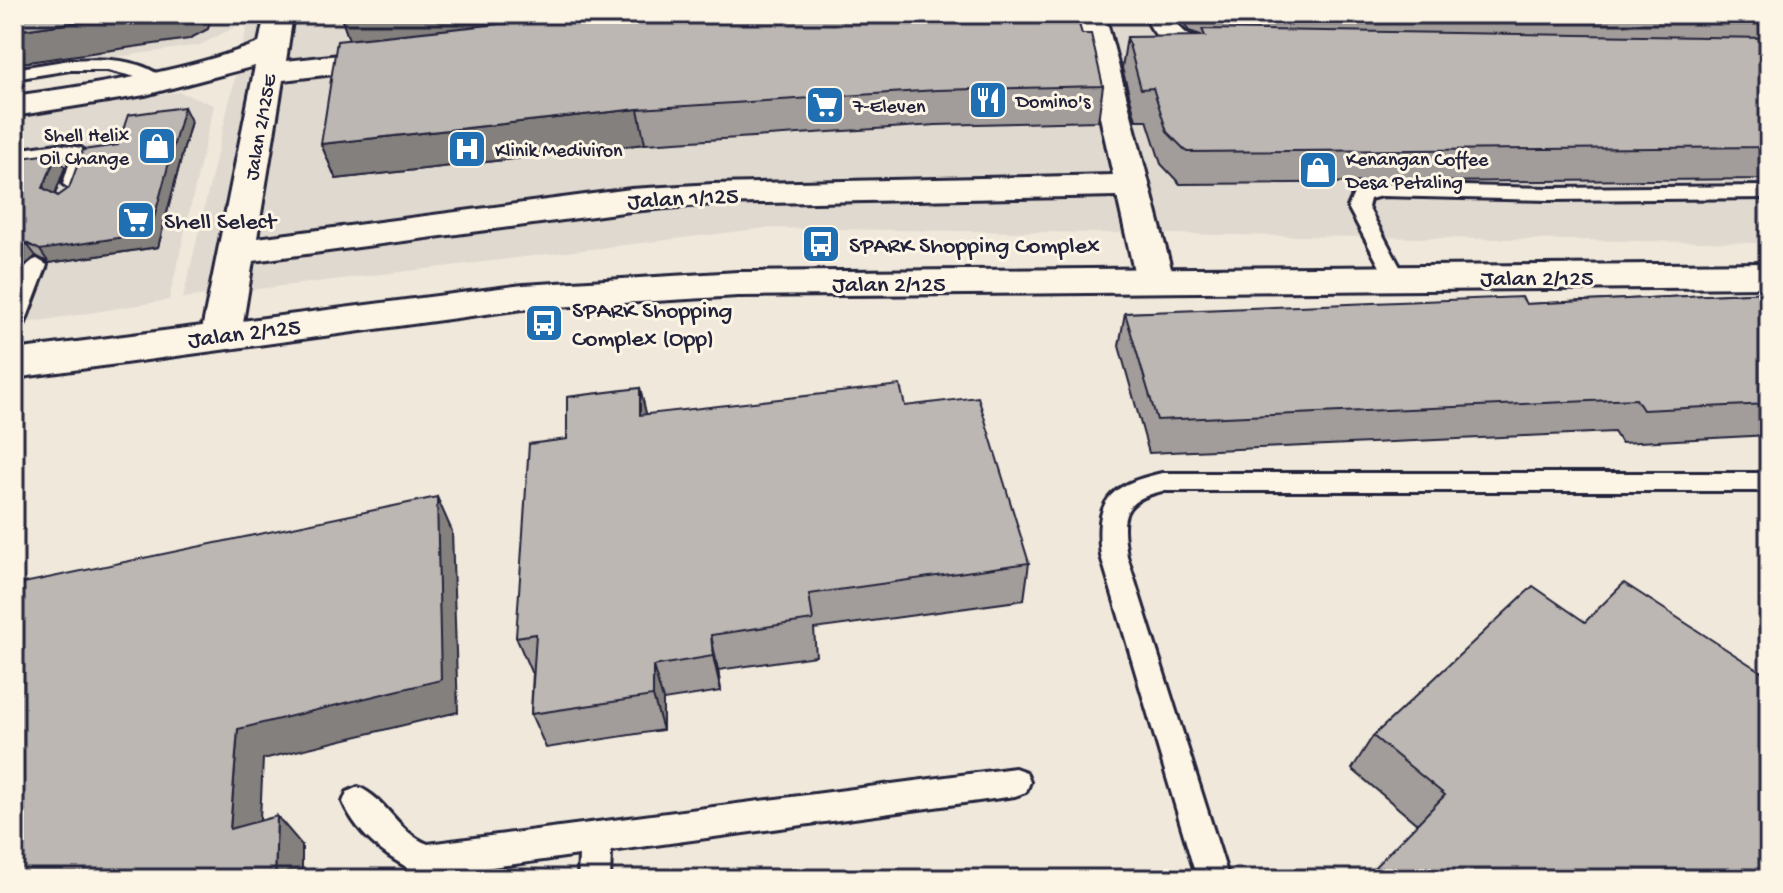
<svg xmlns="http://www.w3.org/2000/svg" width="1783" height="893" font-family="'Gochi Hand',sans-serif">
  <rect width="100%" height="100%" fill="#efe8db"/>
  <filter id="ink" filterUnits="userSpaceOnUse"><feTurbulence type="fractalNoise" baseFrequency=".0125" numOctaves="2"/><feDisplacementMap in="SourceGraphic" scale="16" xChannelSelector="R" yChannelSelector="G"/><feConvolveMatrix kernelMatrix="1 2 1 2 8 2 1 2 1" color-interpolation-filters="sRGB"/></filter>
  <g filter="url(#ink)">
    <!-- built -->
    <g fill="#e0d9cf">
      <path d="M14,14H238L235,27L200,45L14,72Z"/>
      <path d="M250,14H1769V243L766,228L183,298Z"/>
      <path d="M179,92L214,105L169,300L14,325V118Z"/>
    </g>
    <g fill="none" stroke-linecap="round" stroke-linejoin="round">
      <!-- lane casing -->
      <g stroke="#22223b" stroke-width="6">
        <g id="lane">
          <path d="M70,60C101,58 145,58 167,82L159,87L136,77L107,70H70L14,79V69Z"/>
          <path d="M58,144L81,148L90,156L79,188L72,190L63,184L71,158C54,150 32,158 14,160V150Z"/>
          <path d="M1380,184L1549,188L1769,186V198L1549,200L1381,196L1370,199L1368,207L1406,278L1396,285L1386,278L1348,207L1355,191Z"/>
          <path d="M37,259L47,265L25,323L22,328L14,330C14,311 14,265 37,259Z"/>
          <path d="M1162,473H1769V491H1162C1120,501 1121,518 1127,556L1229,879H1197L1101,556C1094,500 1109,485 1162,473Z"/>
          <path d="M1015,768L1026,772L1030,782L1026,792L1015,796L611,851L610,879H578L579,855L428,876C393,864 358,837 343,802L347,792L358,787C386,798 398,833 428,844Z"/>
        </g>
      </g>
      <!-- street casing -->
      <g stroke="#22223b" stroke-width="6">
        <g id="street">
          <path d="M265,14H293L286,61L393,49L404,52L408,58L404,64L393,67L283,80L257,238L631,189L713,184L1113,175L1077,14H1105L1174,280L1168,288L1155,292L1142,288L1136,280L1117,196L713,204L631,211L253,261L241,335L235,344L221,348L207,344L201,335L255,66L145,95L14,116V96C97,84 180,73 259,43Z"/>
          <path d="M1144,14H1172C1188,48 1207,36 1238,44L1242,50L1238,56C1196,67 1160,54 1144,14Z"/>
        </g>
      </g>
      <!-- secondary casing -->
      <g stroke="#22223b" stroke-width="6">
        <path id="secondary" d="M1769,263V287L738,296L523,309L14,378V350L523,285L738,272Z"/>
      </g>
      <!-- lane -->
      <use href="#lane" fill="#fcf5e5" fill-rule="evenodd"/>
      <!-- street -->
      <use href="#street" fill="#fcf5e5" fill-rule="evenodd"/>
      <!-- secondary -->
      <use href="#secondary" fill="#fcf5e5" fill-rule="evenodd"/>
    </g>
    <!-- wall -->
    <g fill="#a29d9a" stroke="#22223b" stroke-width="2">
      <path d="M1181,14H1769V179L1180,184L1161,164L1147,120H1136L1122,68L1127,37H1201V35L1189,31L1186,27Z"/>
      <path d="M341,17L1082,34L1103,86L1098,121L936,125L645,144L336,179L321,144L349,40Z"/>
      <path d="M191,121L158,247L49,263L36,256L22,268L14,269V159L65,167L55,194L58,196Z"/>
      <path d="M1769,292V435L1621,443L1614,432L1149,453L1119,346L1125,313L1526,304Z"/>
      <path d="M640,388L646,414L905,406L1029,563L1024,600L814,629L816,656L718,670L721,691L663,700V730L546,748L531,714L533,672H531L516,637L567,439Z"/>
      <path d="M1585,622L1769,677L1417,824L1352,769L1373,736Z"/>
    </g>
    <!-- shaded-wall -->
    <g fill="#84807d" stroke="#22223b" stroke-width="2">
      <path d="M136,14H212L208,29L189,39L14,64V31Z"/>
      <path d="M369,14H687L353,51L341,17Z"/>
      <path d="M184,107L191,121L158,247L49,263L40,250Z"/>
      <path d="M638,109L645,144L336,179L321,144Z"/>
      <path d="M57,153L65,167L52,202L43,188Z"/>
      <path d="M26,243L36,256L22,268L14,269V252Z"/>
      <path d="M640,388L649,426L640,415Z"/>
      <path d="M437,497L452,531L458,712L263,759L258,858L230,829L238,729Z"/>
      <path d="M711,635L718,670L721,691L713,656Z"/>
      <path d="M653,666L663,700V730L653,696Z"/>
      <path d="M277,816L302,845V879H275Z"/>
    </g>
    <!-- building -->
    <g fill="#bcb7b3" stroke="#22223b" stroke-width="2">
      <path d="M14,14H136L14,31Z"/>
      <path d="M341,14H369L341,17Z"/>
      <path d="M594,14H1076L1082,34H1091L1103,86L937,90L638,109L321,144L337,41Z"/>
      <path d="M1677,14H1769V15Z"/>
      <path d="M1202,29L1769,38V147L1187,152L1167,132L1153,88L1141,89L1127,37L1205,36Z"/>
      <path d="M184,107L150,233L40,250L26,243L14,252V159L57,153L43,188L58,196L69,188L83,150L118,145L128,115Z"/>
      <path d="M1769,292V404L1643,410L1636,399L1157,420L1125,313L1522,297L1526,304Z"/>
      <path d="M900,385L905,406L978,397L1029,563L809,594L813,620L711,635L713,656L653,666V696L531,714L536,634L516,637L529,444L567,439V397L640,388V415Z"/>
      <path d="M437,497L441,680L238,729L230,829L277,816L275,879H14V585Z"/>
      <path d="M1624,583L1769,677V879H1363L1445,795L1373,736L1533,586L1585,622Z"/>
    </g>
  </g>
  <!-- icons -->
  <defs>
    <g id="restaurant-square" transform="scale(2)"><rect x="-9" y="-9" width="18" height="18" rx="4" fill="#1f6fb2" stroke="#fcf5e5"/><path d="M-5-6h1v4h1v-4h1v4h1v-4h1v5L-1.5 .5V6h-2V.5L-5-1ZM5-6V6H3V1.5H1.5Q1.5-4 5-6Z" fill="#fff"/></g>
    <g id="supermarket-square" transform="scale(2)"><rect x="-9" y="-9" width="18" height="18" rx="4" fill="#1f6fb2" stroke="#fcf5e5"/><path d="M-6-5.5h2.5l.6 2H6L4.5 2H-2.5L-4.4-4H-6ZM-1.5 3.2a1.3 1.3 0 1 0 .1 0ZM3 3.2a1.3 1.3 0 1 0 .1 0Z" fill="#fff"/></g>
    <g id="shop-square" transform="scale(2)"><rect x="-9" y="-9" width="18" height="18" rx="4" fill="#1f6fb2" stroke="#fcf5e5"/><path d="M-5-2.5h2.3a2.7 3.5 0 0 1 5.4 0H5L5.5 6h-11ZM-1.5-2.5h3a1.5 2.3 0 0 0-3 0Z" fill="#fff"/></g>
    <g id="hospital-square" transform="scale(2)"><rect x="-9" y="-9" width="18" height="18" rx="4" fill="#1f6fb2" stroke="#fcf5e5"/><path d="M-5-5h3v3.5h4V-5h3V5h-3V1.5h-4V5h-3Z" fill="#fff"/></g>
    <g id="bus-square" transform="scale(2)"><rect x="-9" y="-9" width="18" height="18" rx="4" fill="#1f6fb2" stroke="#fcf5e5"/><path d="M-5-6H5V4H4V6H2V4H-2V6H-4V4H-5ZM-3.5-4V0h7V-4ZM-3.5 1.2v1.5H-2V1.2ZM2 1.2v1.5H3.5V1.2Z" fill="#fff"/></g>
  </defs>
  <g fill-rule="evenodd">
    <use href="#restaurant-square" x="988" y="100"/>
    <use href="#supermarket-square" x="825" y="105"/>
    <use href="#shop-square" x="157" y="146"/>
    <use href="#hospital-square" x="467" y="149"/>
    <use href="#shop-square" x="1318" y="170"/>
    <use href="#supermarket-square" x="136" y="220"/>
    <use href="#bus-square" x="821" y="244"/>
    <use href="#bus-square" x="544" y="323"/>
  </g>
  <g text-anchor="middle" stroke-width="6" stroke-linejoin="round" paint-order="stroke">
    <!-- far-poi labels -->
    <g font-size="20" fill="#22223b" stroke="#fcf5e5" text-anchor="start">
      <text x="1016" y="107">Domino's</text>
      <text x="853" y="112">7-Eleven</text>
      <text x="129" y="141" text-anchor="end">Shell Helix<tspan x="129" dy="23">Oil Change</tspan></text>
      <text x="495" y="156">Klinik Mediviron</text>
      <text x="1346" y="165">Kenangan Coffee<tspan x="1346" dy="23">Desa Petaling</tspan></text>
    </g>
    <!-- far-street labels -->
    <g font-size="20" fill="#22223b" stroke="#fcf5e5">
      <text transform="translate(259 127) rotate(-80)" y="7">Jalan 2/125E</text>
    </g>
    <!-- street labels -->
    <g font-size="24" fill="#22223b" stroke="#fcf5e5">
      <text transform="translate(683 197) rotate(-3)" y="8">Jalan 1/125</text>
      <text x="1537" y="285">Jalan 2/125</text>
      <text x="889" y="291">Jalan 2/125</text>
      <text transform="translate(244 332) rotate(-7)" y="8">Jalan 2/125</text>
    </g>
    <!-- poi labels -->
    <g font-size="24" fill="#22223b" stroke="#fcf5e5" text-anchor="start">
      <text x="164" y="228">Shell Select</text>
      <text x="849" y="252">SPARK Shopping Complex</text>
      <text x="572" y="317">SPARK Shopping<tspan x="572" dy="28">Complex (Opp)</tspan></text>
    </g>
  </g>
  <!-- margin -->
  <rect width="1783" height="893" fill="none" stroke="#fcf5e5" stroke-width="48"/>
  <rect x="24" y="24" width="1735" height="845" fill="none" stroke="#22223b" stroke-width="3" filter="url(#ink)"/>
</svg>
